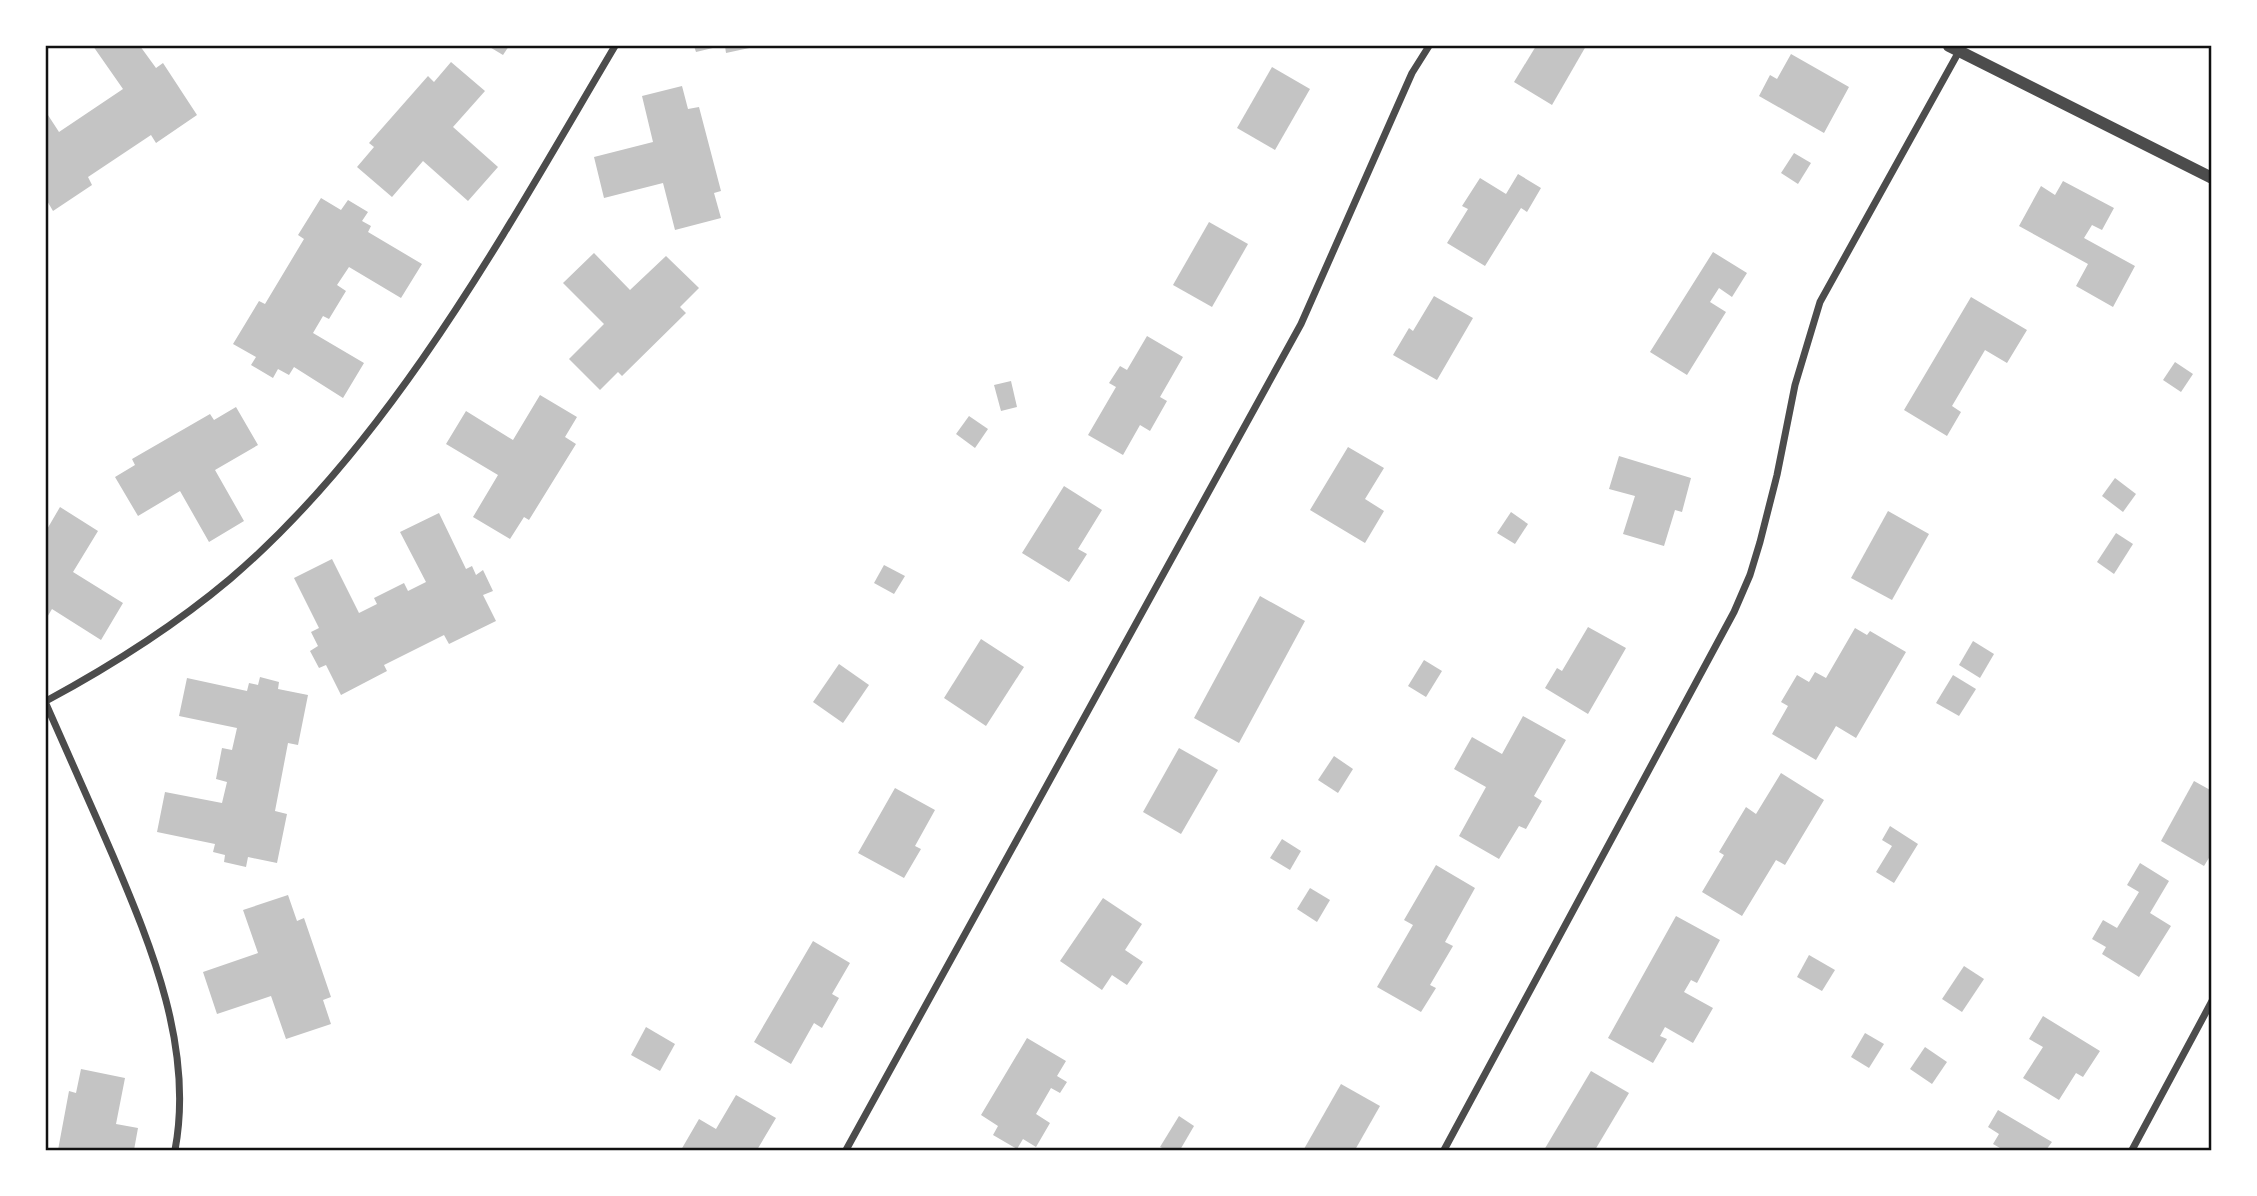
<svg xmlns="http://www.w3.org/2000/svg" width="2257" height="1196" font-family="Quicksand,sans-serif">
  <rect width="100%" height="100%" fill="#fff"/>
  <!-- building -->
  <g fill="#c4c4c4">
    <path d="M93,46H140L156,68L163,63L197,115L156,143L151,135L88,177L92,185L53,211L46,199V112L59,132L123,89Z"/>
    <path d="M488,46H509L503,55Z"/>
    <path d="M694,46H717V47L696,52Z"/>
    <path d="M725,46H754V47L726,53Z"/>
    <path d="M1536,46H1586L1552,105L1514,82Z"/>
    <path d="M1791,54L1849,87L1824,133L1759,96L1770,75L1777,79Z"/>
    <path d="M451,62L485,91L453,127L498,167L468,201L423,161L392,197L357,167L374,147L369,143L428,76L434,82Z"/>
    <path d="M1272,67L1310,89L1275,150L1237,128Z"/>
    <path d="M682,86L688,109L699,107L721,191L714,193L721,218L675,230L663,183L604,198L594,157L653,142L642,96Z"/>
    <path d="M1794,153L1811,163L1798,184L1781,173Z"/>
    <path d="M1518,174L1541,188L1527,212L1521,208L1485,266L1447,243L1468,209L1462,206L1480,178L1506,194Z"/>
    <path d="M2063,181L2114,208L2102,230L2092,225L2084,238L2135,266L2113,307L2076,286L2088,264L2019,226L2041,186L2055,195Z"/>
    <path d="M321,198L341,210L348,200L368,212L362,221L371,226L368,232L422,264L401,298L349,267L337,285L346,291L329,319L323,316L313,333L364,363L343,398L294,367L289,375L278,369L273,378L251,365L256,357L233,344L259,301L265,304L304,239L298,235Z"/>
    <path d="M1209,222L1248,244L1212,307L1173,285Z"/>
    <path d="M1713,252L1747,273L1732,297L1719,288L1710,302L1726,312L1687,375L1650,352Z"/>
    <path d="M594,253L630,290L666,256L699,288L680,307L686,313L622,376L618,372L600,390L569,359L604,324L563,283Z"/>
    <path d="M1434,296L1473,318L1437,380L1393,355L1409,328L1413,331Z"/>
    <path d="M1971,297L2027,330L2007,363L1985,350L1952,406L1961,412L1947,436L1904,410Z"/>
    <path d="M1147,336L1183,357L1160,397L1167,401L1150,431L1140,425L1123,455L1088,435L1116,387L1109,383L1120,366L1127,370Z"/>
    <path d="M2175,362L2193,374L2181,392L2163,380Z"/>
    <path d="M1011,381L1017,407L1001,411L994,385Z"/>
    <path d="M540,395L577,417L565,437L576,444L529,520L524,517L510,539L473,517L498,475L446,444L466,411L513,440Z"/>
    <path d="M236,407L258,445L215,470L244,521L209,542L180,491L138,516L115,477L135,465L132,459L210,414L214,420Z"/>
    <path d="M969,416L988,429L975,448L956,434Z"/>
    <path d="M1348,447L1384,468L1365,499L1384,511L1365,543L1310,510Z"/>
    <path d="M1619,456L1691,478L1682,512L1675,510L1664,546L1623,534L1635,496L1609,489Z"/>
    <path d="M2115,478L2136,494L2123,512L2102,496Z"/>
    <path d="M1064,486L1102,510L1078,549L1087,554L1069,582L1022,553Z"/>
    <path d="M60,507L98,531L73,572L123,603L101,640L52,609L46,619V531Z"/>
    <path d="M1888,511L1929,534L1892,600L1851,578Z"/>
    <path d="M1511,512L1528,524L1515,544L1497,533Z"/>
    <path d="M439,513L466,569L472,566L476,575L483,570L493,591L483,595L496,621L449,644L444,635L384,665L387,671L341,695L326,665L319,668L310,651L318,646L311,632L319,628L294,578L332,559L359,613L377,604L374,598L404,583L408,591L426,582L400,532Z"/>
    <path d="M2116,533L2133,544L2114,574L2097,562Z"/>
    <path d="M884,565L905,576L894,594L874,583Z"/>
    <path d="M1260,596L1305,621L1239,743L1194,718Z"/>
    <path d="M1588,627L1626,648L1588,714L1545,688L1557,668L1562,671Z"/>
    <path d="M1855,628L1867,635L1870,631L1906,652L1856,738L1836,726L1816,760L1772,734L1788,706L1781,702L1797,675L1809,682L1815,672L1826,678Z"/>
    <path d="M981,639L1024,667L986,726L944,698Z"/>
    <path d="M1973,641L1994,654L1980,678L1959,665Z"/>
    <path d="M1424,660L1442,671L1426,697L1408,686Z"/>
    <path d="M839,664L869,685L843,723L813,702Z"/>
    <path d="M1953,675L1976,689L1959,716L1936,703Z"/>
    <path d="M260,677L279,682L278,689L308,695L298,745L288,743L275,811L287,814L277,863L248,857L246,867L224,862L225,855L213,852L215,844L157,832L165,792L222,803L227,782L216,779L222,748L232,750L237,728L179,716L187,678L247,691L249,683L258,685Z"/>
    <path d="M1523,716L1566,740L1534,796L1542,801L1526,829L1519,826L1499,859L1459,836L1486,787L1454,769L1472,737L1502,754Z"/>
    <path d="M1179,748L1218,770L1181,834L1143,812Z"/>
    <path d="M1334,756L1353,769L1338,793L1318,780Z"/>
    <path d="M1781,773L1824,800L1785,865L1776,860L1742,916L1702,892L1724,855L1719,852L1746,807L1756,814Z"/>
    <path d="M2194,781L2212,791V853L2204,866L2161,841Z"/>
    <path d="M895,788L935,810L915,846L921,849L904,878L858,853Z"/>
    <path d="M1890,826L1918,844L1894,883L1876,872L1892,846L1882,840Z"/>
    <path d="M1282,839L1301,851L1290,870L1270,858Z"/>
    <path d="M2140,863L2169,881L2150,913L2171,926L2139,977L2102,954L2106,947L2092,939L2103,920L2117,928L2139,892L2127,885Z"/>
    <path d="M1436,865L1475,888L1445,942L1453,946L1430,985L1436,988L1421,1012L1377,987L1413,925L1404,920Z"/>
    <path d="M1310,888L1330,900L1317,922L1297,909Z"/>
    <path d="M288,895L297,921L304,918L331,997L323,1000L331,1024L286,1039L271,996L217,1014L203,972L258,953L243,910Z"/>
    <path d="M1103,898L1142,924L1125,950L1143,962L1127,985L1112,975L1102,990L1060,961Z"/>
    <path d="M1676,916L1720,940L1697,983L1691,980L1684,992L1713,1008L1693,1043L1665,1027L1660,1036L1667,1039L1653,1063L1608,1038Z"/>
    <path d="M813,941L850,963L832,994L839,998L822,1028L814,1023L791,1064L754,1042Z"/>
    <path d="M1809,955L1835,970L1822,991L1797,977Z"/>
    <path d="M1964,966L1984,979L1962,1012L1942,999Z"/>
    <path d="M2043,1016L2100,1051L2083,1077L2076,1073L2059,1100L2023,1078L2043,1047L2029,1039Z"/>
    <path d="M646,1027L675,1044L660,1071L631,1055Z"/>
    <path d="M1865,1033L1884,1044L1869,1068L1851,1057Z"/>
    <path d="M1027,1038L1066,1061L1057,1076L1067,1082L1060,1093L1051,1088L1036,1114L1050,1123L1036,1147L1023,1139L1017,1149L993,1135L998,1126L981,1115Z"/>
    <path d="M1925,1047L1947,1062L1932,1084L1910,1069Z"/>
    <path d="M81,1069L125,1078L116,1124L138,1128L134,1150H58L69,1091L76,1093Z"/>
    <path d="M1591,1071L1629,1093L1595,1150H1544Z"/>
    <path d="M1341,1084L1380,1106L1355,1150H1307L1304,1149Z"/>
    <path d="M736,1095L776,1118L757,1150H681L699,1119L716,1129Z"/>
    <path d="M1998,1110L2052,1142L2046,1150H1999L2000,1148L1993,1144L1999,1134L1988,1127Z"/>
    <path d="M1179,1116L1194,1126L1180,1150H1167L1160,1147Z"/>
  </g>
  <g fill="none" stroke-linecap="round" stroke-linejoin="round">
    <!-- minor -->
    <g stroke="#4c4c4c" stroke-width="7">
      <path d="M46,701C111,666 173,627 230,579C393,440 507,228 615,46"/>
      <path d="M46,704C68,754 91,805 113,856C152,948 194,1049 175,1150"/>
      <path d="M846,1150L1301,324L1412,73L1429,46"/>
      <path d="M1444,1150L1734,612L1750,575L1760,542L1777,475L1795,385L1820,302L1962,46"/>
      <path d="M2132,1150L2212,1001"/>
    </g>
    <!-- tertiary -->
    <path stroke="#4c4c4c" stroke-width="12" d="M1949,46L2212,178"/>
  </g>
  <!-- border -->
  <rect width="2257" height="1196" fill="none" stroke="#ffffff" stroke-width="94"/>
  <rect x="47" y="47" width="2163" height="1102" fill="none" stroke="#111" stroke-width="2.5"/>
</svg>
